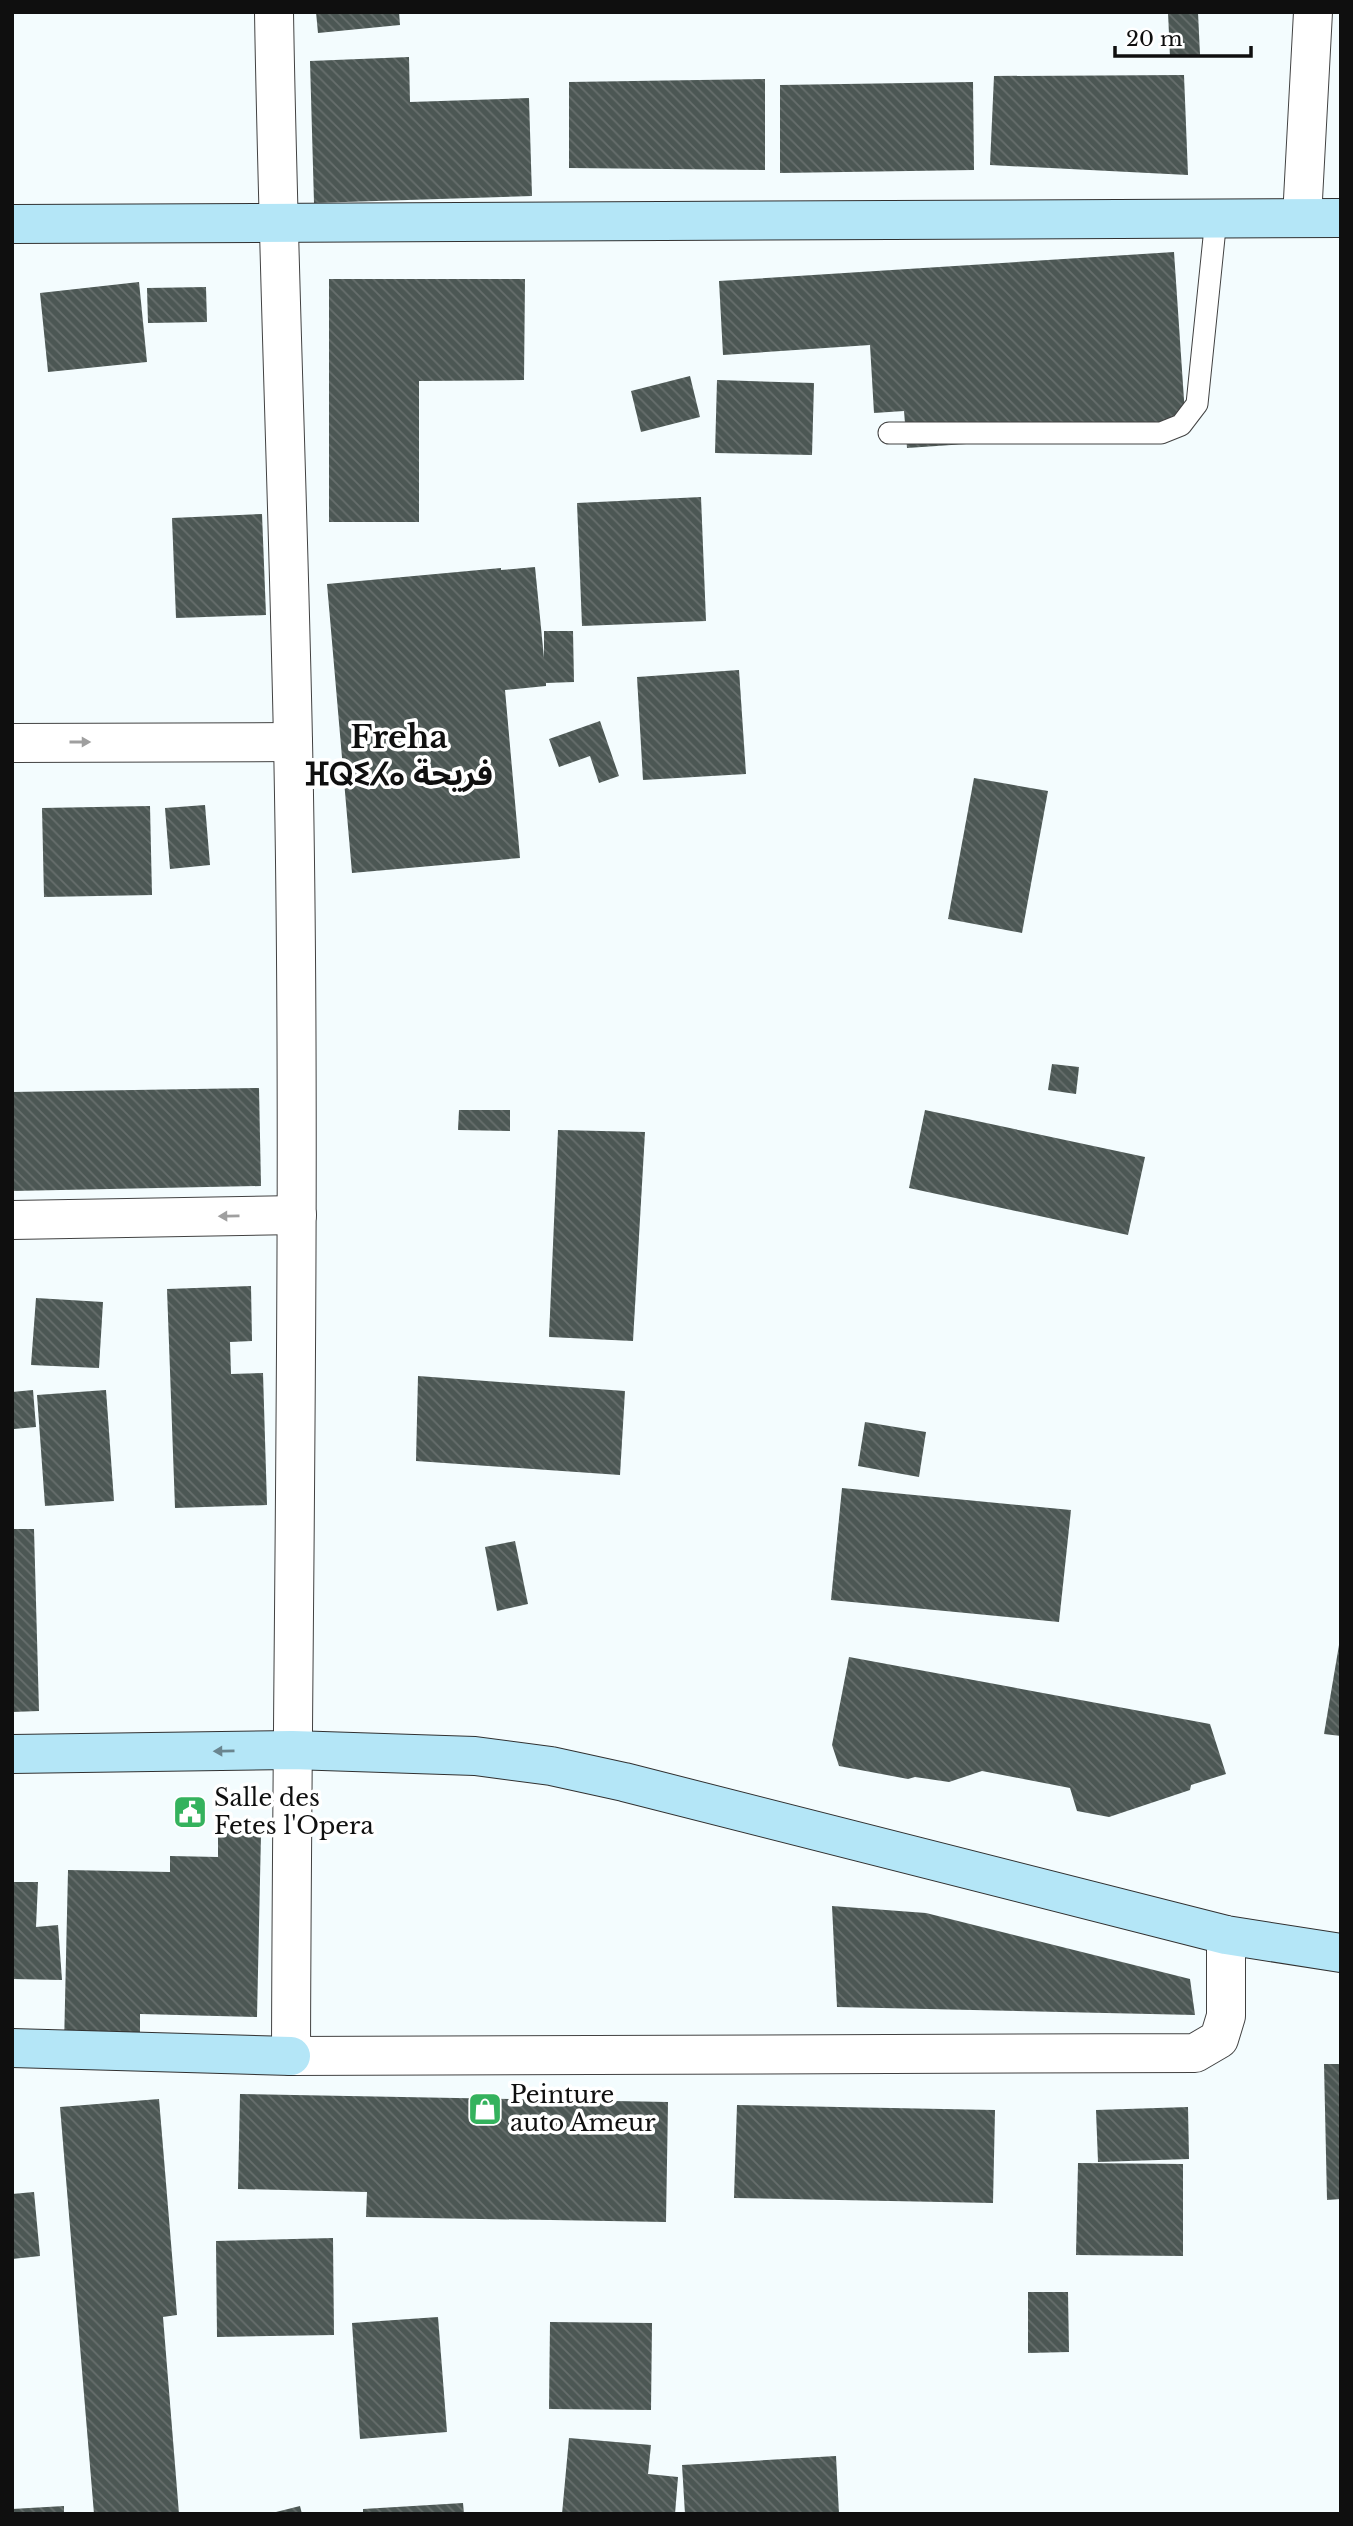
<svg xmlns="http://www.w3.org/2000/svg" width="1353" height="2526" font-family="'Libre Baskerville','Noto Sans Arabic','Noto Sans Tifinagh',serif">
  <defs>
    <pattern id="building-back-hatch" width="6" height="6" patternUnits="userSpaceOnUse" patternTransform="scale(1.75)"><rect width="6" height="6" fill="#4c5754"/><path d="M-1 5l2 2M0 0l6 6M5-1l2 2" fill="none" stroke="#676f6d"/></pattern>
  </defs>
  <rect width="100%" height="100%" fill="#f3fcfe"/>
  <!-- building -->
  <g fill="url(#building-back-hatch)">
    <path d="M316,12H399L400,25L318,33Z"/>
    <path d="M1168,12H1198L1200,55L1170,57Z"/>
    <path d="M409,57L410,102L529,98L532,196L314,203L310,61Z"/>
    <path d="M1184,75L1188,175L990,165L994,76Z"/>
    <path d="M765,79V170L569,168V82Z"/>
    <path d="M973,82L974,170L780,173V85Z"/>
    <path d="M1174,252L1186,429L907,448L904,411L874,413L870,345L723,355L719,281Z"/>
    <path d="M329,279H525L524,380L419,381V522H329Z"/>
    <path d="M139,282L147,362L48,372L40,293Z"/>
    <path d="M206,287L207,322L148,323L147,288Z"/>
    <path d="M690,376L700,417L641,432L631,391Z"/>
    <path d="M717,380L814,383L812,455L715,453Z"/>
    <path d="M701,497L706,621L582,626L577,503Z"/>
    <path d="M262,514L266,615L176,618L172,518Z"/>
    <path d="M535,567L544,658V631H573L574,682L546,683V686L505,690L520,858L352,873L327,584L501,568V570Z"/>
    <path d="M739,670L746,774L643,780L637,677Z"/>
    <path d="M600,721L619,776L599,783L590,756L559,767L549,739Z"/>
    <path d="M974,778L1048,791L1022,933L948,919Z"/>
    <path d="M205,805L210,865L170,869L165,808Z"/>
    <path d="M150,806L152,895L44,897L42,808Z"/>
    <path d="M1052,1064L1079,1067L1076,1094L1048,1090Z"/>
    <path d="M259,1088L261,1186L12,1191V1092Z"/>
    <path d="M459,1110H510V1131L458,1130Z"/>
    <path d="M925,1110L1145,1157L1128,1235L909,1188Z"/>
    <path d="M558,1130L645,1132L633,1341L549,1337Z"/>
    <path d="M251,1286L252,1341L230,1342L231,1374L263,1373L267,1505L175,1508L167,1289Z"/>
    <path d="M36,1298L103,1302L99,1368L31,1365Z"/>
    <path d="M418,1376L625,1391L620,1475L416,1461Z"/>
    <path d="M33,1390L36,1427L14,1429L12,1392Z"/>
    <path d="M106,1390L114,1501L45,1506L37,1395Z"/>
    <path d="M865,1422L926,1432L919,1477L858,1466Z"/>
    <path d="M842,1488L1071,1510L1059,1622L831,1600Z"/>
    <path d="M12,1529H34L39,1711L12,1712Z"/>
    <path d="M515,1541L528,1604L497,1611L485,1547Z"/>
    <path d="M1339,1645H1341V1736L1324,1734Z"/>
    <path d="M849,1657L1210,1724L1226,1774L1191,1785L1190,1790L1109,1817L1077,1811L1070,1788L982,1771L949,1782L915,1777L908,1779L839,1766L832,1745Z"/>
    <path d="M218,1833L261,1834L257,2017L140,2014V2047L64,2046L68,1870L170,1872V1856L218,1857Z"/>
    <path d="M12,1882H38L36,1927L58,1925L62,1980L12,1979Z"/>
    <path d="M832,1906L926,1913L1190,1979L1195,2015L837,2007Z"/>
    <path d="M1324,2064H1341V2199L1327,2200Z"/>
    <path d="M240,2094L668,2102L666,2222L366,2217L367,2192L238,2189Z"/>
    <path d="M159,2099L177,2315L163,2317L179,2514H94L60,2107Z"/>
    <path d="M737,2105L995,2110L993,2203L734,2198Z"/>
    <path d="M1188,2107L1189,2159L1098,2162L1096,2110Z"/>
    <path d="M1078,2163L1183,2164V2256L1076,2255Z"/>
    <path d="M34,2192L40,2256L12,2259V2194Z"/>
    <path d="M333,2238L334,2335L217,2337L216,2241Z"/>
    <path d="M1028,2292H1068L1069,2352L1028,2353Z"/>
    <path d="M438,2317L447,2432L360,2439L352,2323Z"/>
    <path d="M550,2322L652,2323L651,2410L549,2409Z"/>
    <path d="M569,2438L651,2445L648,2474L678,2477L675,2514H562Z"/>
    <path d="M836,2456L839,2514H685L682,2465Z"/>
    <path d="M463,2503L464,2514H363V2509Z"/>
    <path d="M64,2506V2514H12V2509Z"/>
    <path d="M300,2506L302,2514H273L272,2513Z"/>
  </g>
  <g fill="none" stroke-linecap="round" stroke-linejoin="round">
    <!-- lane casing -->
    <g stroke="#424242" stroke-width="23">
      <path id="lane" d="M889,433H1161L1181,425L1197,404L1216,218"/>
    </g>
    <!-- street casing -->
    <g stroke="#424242" stroke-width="40">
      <g id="street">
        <path d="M274,12C278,255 288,498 293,741C302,1179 292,1618 291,2056L1195,2053L1219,2039L1226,2016V1935"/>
        <path d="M1302,218L1313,12"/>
        <path d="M12,743L293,742"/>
        <path d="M12,1220L297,1215"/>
      </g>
    </g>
    <!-- secondary casing -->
    <g stroke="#313131" stroke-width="40">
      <g id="secondary">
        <path d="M12,224L1341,218"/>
        <path d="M12,1754L292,1750L475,1756L551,1766L624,1782L1226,1935L1341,1953"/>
        <path d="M12,2048L291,2056"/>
      </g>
    </g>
    <!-- lane -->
    <use href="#lane" stroke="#fff" stroke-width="21"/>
    <!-- street -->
    <use href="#street" stroke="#fff" stroke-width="38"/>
    <!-- secondary -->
    <use href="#secondary" stroke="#b4e6f7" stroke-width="38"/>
  </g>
  <!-- one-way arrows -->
  <defs><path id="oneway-solid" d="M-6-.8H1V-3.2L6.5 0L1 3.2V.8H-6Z" transform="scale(1.75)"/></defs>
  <g fill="#9f9f9f">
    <use href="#oneway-solid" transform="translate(80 742)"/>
    <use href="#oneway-solid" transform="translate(229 1216) rotate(179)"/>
  </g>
  <use fill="#6a858f" href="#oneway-solid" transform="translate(224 1751) rotate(179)"/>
  <!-- icons -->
  <defs>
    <g id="civic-square" transform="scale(1.75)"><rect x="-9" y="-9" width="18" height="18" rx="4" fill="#34b25d" stroke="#fff"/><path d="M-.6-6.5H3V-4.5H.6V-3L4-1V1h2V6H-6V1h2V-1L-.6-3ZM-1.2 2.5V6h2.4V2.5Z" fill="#fff"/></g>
    <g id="shop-square" transform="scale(1.75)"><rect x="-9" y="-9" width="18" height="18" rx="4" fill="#34b25d" stroke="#fff"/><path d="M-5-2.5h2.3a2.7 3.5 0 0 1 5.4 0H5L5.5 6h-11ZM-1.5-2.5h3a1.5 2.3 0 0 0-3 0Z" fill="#fff"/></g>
  </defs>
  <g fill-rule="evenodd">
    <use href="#civic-square" x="190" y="1812"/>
    <use href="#shop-square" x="485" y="2109"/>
  </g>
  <g text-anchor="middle" stroke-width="7" stroke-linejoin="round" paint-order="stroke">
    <!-- poi labels -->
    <g font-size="24" fill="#0f0f0f" stroke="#fff" text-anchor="start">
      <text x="214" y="1806">Salle des<tspan x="214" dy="28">Fetes l'Opera</tspan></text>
      <text x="510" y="2103">Peinture<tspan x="510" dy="28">auto Ameur</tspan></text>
    </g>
    <!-- district labels -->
    <g font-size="32" font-weight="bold" fill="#0f0f0f" stroke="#fff">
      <text x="399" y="748">Freha<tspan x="399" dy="37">ⴼⵕⵉⵃⴰ فريحة</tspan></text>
    </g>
  </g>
  <!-- border -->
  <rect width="1353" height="2526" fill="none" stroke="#0f0f0f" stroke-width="28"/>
  <!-- scale -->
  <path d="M1115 46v10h136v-10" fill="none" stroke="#0f0f0f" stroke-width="3.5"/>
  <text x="1126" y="46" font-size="21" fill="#0f0f0f" stroke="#ffffff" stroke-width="5" paint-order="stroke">20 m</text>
</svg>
